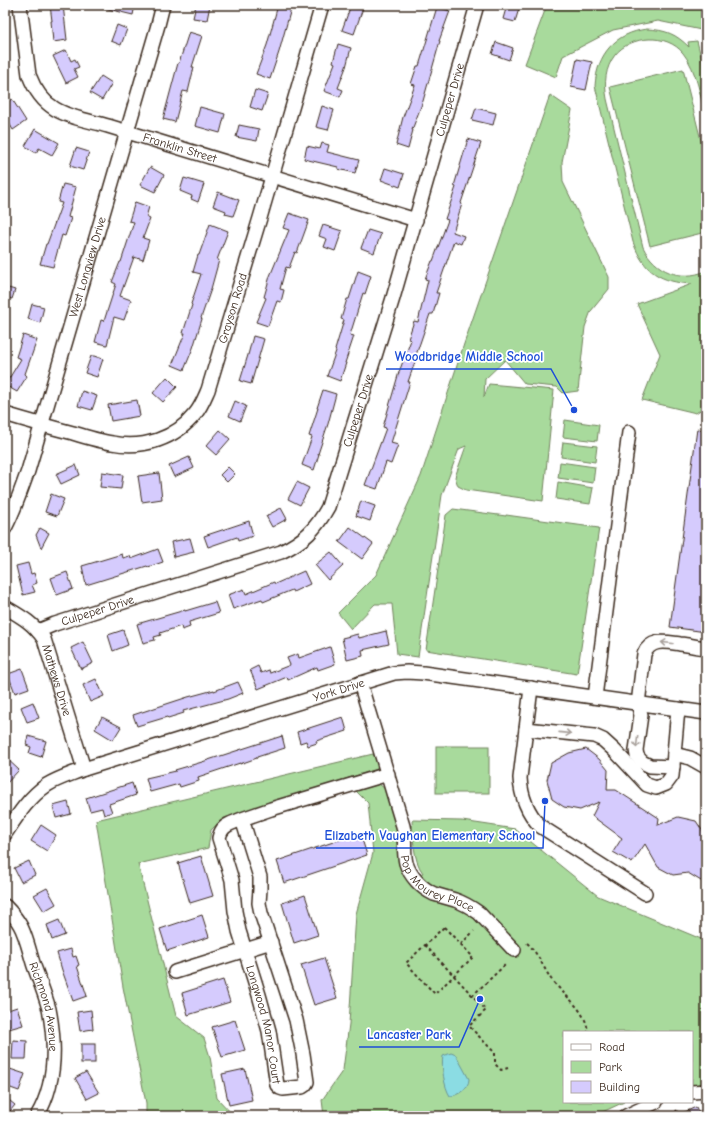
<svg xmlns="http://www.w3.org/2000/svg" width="711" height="1121" font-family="'Comic Neue',sans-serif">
  <rect width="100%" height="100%" fill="#fff"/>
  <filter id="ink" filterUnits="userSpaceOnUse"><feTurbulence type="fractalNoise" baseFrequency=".025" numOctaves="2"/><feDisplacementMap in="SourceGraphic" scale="8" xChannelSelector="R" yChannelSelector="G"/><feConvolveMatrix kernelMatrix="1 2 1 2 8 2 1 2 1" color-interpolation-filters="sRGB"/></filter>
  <g filter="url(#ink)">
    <!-- green -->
    <g fill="#a8da9c" stroke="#72825d">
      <path d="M547,5H706V31L658,21L613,30L563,56L556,77L525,64Z"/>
      <path d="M647,29C666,30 676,34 689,47L688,42L697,41L706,77V120C701,99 697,70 683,53C667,33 631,35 615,55C605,68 604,83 607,99L643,247C655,271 680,282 706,271V406L696,413L642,400L660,354L637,304L692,284C660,282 644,272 633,242L595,86C597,54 615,33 647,29Z"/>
      <path d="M683,69L706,160V232L650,246L610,87Z"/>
      <path d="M550,95L572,110L562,162L563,182L609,277V289L591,311L585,327L578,391L563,393L557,387L525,384L505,360L485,379L484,397L489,384L554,390L543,501L466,490L458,486L455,477L466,446L459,449L442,495L418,657L397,654L392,604H375L351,629L338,613L376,575L421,476L464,344Z"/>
      <path d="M565,420L599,425L597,441L563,437Z"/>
      <path d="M563,442L597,446L595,462L561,457Z"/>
      <path d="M560,462L595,467L593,483L558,478Z"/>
      <path d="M558,482L593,488L590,504L556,499Z"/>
      <path d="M453,509L506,516V515L599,528L577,674L426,650L446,515Z"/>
      <rect x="436" y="746" width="53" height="47"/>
      <path d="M373,754L378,762L377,769L224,818L211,830L208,848L138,864L176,1016L204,1038L210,1057L217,1098L234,1116H146V1103L123,987L96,820Z"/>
      <path d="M379,784L385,789C389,803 394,817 398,832C401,845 397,866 405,878L423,873C413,861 413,835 412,820L462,821L515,829L598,896L706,941V1084L692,1086V1032H564V1102H624L594,1116H324L322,1100L343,1070L349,1024L356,914L373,853L368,803L356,791Z"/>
    </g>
    <!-- water -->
    <path fill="#8bdce3" stroke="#6b9594" d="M451,1053L456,1055L469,1079C469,1088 458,1096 450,1096C444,1087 441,1066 443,1056Z"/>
    <!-- building -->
    <g fill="#d5cbfd" stroke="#3b2a1e">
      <path d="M50,5H63L67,40L53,42L51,21H52Z"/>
      <path d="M105,5H135L133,15L104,8Z"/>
      <path d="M196,5H210L207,20L193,18Z"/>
      <path d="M278,5H292L279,52L270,79L256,74L267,45Z"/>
      <path d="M351,5H364L354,34L342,30Z"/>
      <path d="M507,5H520L515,22L503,19Z"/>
      <path d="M437,7L450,11L439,41H440L423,101L412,130H413L408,149L396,145L403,117L415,85L411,84L417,66H419Z"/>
      <path d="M117,25L127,29L121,45L111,41Z"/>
      <path d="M189,32L202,36L192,67H194L188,92L183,91L175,122L163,119L178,63H179Z"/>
      <path d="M496,42L513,48L509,60L492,54Z"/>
      <path d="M338,44L351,48L346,67L338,88L343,90L340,97L324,91L335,63L333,62Z"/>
      <path d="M66,50L71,61L75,59L79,67L74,69L78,77L66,83L53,56Z"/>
      <path d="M577,59L592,62L586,90L571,87Z"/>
      <path d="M101,76L112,83L102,100L90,93Z"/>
      <path d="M255,90L268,94L262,111L250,107Z"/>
      <path d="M12,99L26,121L13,130L5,116V103Z"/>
      <path d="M322,106L334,110L328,130L316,127Z"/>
      <path d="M200,107L225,114L220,133L195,126Z"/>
      <path d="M476,108L496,113L493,125L472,120Z"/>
      <path d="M239,125L259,129L257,141L236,137Z"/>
      <path d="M35,129L59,143L52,155L39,148L36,153L25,146Z"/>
      <path d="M468,139L481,143L461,203L462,204L453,232L464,236L461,244L454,241L436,293H439L433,314H430L416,355L417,356L408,382H410L391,443L398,445L391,464L386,462L377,489L365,485L386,428L383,427L399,372L411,340L408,339L414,321L418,322L428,280L425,279L432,261H433L448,220L445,219L456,187L454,186Z"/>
      <path d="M322,143L329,145L327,152L359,160L355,173L338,169V167L304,159L307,146L320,149Z"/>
      <path d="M76,148L89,152L83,170L70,166Z"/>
      <path d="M150,167L164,175L155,192L140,185Z"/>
      <path d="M385,168L404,174L400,187L381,180Z"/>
      <path d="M184,178L204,184L198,202L191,199L192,196L180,191Z"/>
      <path d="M63,184L76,187L68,217L71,218L65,236L62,235L53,267L40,264L46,244H47L62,203L58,202Z"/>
      <path d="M218,192L239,200L233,216L225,214L226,211L213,206Z"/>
      <path d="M135,202L149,207L146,217L150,219L143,238L149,240L143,260L134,257L120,296L131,300L124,320L114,317L107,345L95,342L101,320L104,321L116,284L112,282L120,262H121L134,222L129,221Z"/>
      <path d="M289,213L309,220L297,253L295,252L289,268L286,267L280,289L284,290L281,302L277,301L268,326L256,322L266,298L264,297L270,276L289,230L283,228Z"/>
      <path d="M210,224L228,231L217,260H219L211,289L201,318L202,319L193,348L184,370L172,365L185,333H183L192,305L191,304L201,274L193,272L198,255H199Z"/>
      <path d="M323,225L342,231L335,251L324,247L327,239L319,236Z"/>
      <path d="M368,230L381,234L374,253L361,248Z"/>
      <path d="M358,271L371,276L365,294L363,293L350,335L354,336L345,363H346L340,381L327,376L336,351L335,350L344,320L341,319L347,299H349Z"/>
      <path d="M5,287L15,290L12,299L5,297Z"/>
      <path d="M32,304L44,307L40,323L28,319Z"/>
      <path d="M23,335L37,340L25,374L27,376L17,392L5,385L21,359L16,357Z"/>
      <path d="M253,336L264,339L251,384L240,381L248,355Z"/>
      <path d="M91,356H94L103,359L97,377L85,373Z"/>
      <path d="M167,377L177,387L163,402L153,393Z"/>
      <path d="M323,390L336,394L328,424L318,454H319L314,470L302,465L312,437L309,436L318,408H317Z"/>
      <path d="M82,391L97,396L92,410L78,406Z"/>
      <path d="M137,400L140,416L111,421L108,405Z"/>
      <path d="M235,401L246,406L240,421L229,416Z"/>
      <path d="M697,429L706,430V577L704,592H706V632L670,627Z"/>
      <path d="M220,430L230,439L216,455L206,446Z"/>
      <path d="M189,457L194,468L174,477L169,466Z"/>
      <path d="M76,465L80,475L61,484L56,474Z"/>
      <path d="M228,467L235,474L227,482L220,475Z"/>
      <path d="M102,472L123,475L121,489L100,487Z"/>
      <path d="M159,473L162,499L142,502L138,476Z"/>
      <path d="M297,482L309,488L300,505L288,499Z"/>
      <path d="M51,494L64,499L57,516L45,512Z"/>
      <path d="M361,501L375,506L370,521L356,516Z"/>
      <path d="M281,508L287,519L272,527L266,516Z"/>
      <path d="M249,521L253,536L238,541L237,537L208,547L204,536Z"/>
      <path d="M350,527L373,544L362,559L339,542Z"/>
      <path d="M40,528L49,533L41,548L36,535Z"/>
      <path d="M190,538L194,552L174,557L171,542Z"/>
      <path d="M158,549L163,562L148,567L147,566L86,585L82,566L122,554L123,558L130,556L131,559Z"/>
      <path d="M331,552L343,566L328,580L315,565Z"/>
      <path d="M28,563L31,574L34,573L37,583L32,585L35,592L23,595L16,566Z"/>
      <path d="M304,571L310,584L293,592L292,590L263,602L262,599L233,609L228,595L244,589L246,594L274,582L275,584Z"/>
      <path d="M67,572L73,589L57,595L51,578Z"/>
      <path d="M215,602L219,613L189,622L190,627L182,630L181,626L160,633L161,635L154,637L155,640L143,643L137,624L185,610V611Z"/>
      <path d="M123,630L128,645L113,651L108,635Z"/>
      <path d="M386,631L389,644L362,650L363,656L347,660L342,638L358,634L359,638Z"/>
      <path d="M83,642L93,663L81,669L71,648Z"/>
      <path d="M330,647L335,664L318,670L317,667L288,680L287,677L258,689L250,670L258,666L261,673L269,670L270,673L290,665L287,658L298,654L299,658Z"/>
      <path d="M22,669L29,688L15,693L8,674Z"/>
      <path d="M96,679L104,696L90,702L83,685Z"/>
      <path d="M238,682L243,693L228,699L183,711L184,713L168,718L167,717L137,726L133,715L188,697L214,690V691Z"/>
      <path d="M33,702L39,718L27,722L21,707Z"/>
      <path d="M102,717L121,727L113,740L95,729Z"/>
      <path d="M343,717L347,731L316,741L317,743L308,746L306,741L300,743L297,732Z"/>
      <path d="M28,736L46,741L41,757L29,753L31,747L26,745Z"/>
      <path d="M282,736L285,748L257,757V758L240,764V763L198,777L199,781L180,787L179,784L150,792L146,778L176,771L175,770L202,762Z"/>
      <path d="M586,749L599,759L608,770L607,790H616L659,818L658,825L678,817L696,821L706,836V884L688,873L673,875L658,867L645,844L632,863L613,852L622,838L592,816L599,802L580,810L564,807L552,799L547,780L551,763L569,753Z"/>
      <path d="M5,757L19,770L5,785Z"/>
      <path d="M132,783L136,795L109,804L112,812L104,815L102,808L90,811L86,798Z"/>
      <path d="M68,802L71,814L56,818L53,806Z"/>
      <path d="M41,825L56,835L47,851L31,841Z"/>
      <path d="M360,833L367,855L284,883L277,861Z"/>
      <path d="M201,856L213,896L190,903L178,863Z"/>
      <path d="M29,861L35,875L21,882L14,868Z"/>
      <path d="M47,888L56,904L44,911L34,895Z"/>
      <path d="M305,895L318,935L294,943L282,903Z"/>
      <path d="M202,915L209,937L167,951L160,929Z"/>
      <path d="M59,920L65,935L52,940L47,925Z"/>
      <path d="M71,949L73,957L76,956L79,965L77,966L87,996L73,1001L62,970L57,953Z"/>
      <path d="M324,958L337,998L314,1005L301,965Z"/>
      <path d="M223,980L230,1002L188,1015L182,993Z"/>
      <path d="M17,1007L23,1025L9,1029L5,1015V1011Z"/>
      <path d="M91,1010L93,1029L80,1031L77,1012Z"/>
      <path d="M235,1020L245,1050L222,1057L212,1027Z"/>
      <path d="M13,1040L27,1041L26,1059H12Z"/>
      <rect x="81" y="1044" width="14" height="19"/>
      <path d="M10,1069L25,1074L19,1091L5,1086V1083Z"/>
      <path d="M245,1069L252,1100L229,1105L222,1074Z"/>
      <path d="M86,1072L99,1093L87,1099L75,1078Z"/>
      <path d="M5,1097L15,1105L6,1116H5Z"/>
      <path d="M696,1107L700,1116H676Z"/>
    </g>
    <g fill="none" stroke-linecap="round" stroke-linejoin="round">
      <!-- minor casing -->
      <g stroke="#3b2a1e" stroke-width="16">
        <g id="minor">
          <path id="s1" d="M20,5L29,75C44,115 71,116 108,126L416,220"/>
          <path id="s2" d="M5,414C28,421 50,427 73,433C86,437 99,441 112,443C143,449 175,439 195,414C201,407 204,399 208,390L260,218L322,5"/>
          <path id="s3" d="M5,528C15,509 21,490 28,471L158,25L163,5"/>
          <path id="s4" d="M5,607C22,617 33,623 44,639L84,769"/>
          <path id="s5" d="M38,631L55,624L281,552C304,541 316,529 328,507L393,298L477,5"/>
          <path id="s6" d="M360,683L403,826C406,838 403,851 406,863C410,876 421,888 434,894C441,896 448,898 455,900C464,903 472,908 479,913L514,950"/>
          <path d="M531,688L520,778C521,797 527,812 540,826L645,893"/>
          <path d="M595,697L629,432"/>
          <path d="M526,729L594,736L603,740L614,750L647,785L656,788L666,784L672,776L678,709"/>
          <path d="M674,754L690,758L706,767"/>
          <path d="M673,767L650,766L642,762L637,756L636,750L641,715L638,704L644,654C651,638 666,642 680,644C689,645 697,647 706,648"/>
          <path id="s7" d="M242,819C231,824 222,824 219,838L232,880L235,911L239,931L259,995L269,1031L277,1085L280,1088L283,1089L302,1087L305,1085L307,1082L303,1054L296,1020L261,913L259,903L260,889V877L242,819L271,809L388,774"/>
          <path id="s8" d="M5,834C17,816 29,797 47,785C58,778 72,774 84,769L394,673L407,672L423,673L706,713"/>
          <path id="s9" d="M5,906C11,912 16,918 20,925C26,935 30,954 34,966C39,980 45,994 49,1009C56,1045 56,1084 37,1116"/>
          <path d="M175,972L271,942"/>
          <path d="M692,1092L706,1091"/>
          <path d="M626,1116L656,1102"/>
        </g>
      </g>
      <!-- path -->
      <g stroke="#3b2a1e" stroke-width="2" stroke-dasharray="3 3" stroke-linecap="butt">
        <path d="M444,927L473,957L435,994L406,963Z"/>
        <path d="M527,943C538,953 543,967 551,979C564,996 586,1009 588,1032"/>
        <path d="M461,944L474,931"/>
        <path d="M425,945L486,1010L469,1026L495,1053V1064L501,1070L508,1068"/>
        <path d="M472,996L506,964"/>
        <path d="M676,1110L678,1114"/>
      </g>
      <!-- minor -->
      <use href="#minor" stroke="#fff" stroke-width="13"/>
    </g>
    <!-- one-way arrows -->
    <defs><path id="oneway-shaft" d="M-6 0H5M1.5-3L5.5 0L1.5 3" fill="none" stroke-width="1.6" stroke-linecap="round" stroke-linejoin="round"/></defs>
    <g stroke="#a79f9a">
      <use href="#oneway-shaft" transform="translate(667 643) rotate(-175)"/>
      <use href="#oneway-shaft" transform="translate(565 733) rotate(6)"/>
      <use href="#oneway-shaft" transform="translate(637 742) rotate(97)"/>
    </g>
  </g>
  <g text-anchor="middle" stroke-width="3.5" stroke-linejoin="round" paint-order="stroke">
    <!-- street labels -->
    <g font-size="12" fill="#3b2a1e" stroke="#fff">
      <text dy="4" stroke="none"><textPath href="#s5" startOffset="747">Culpeper Drive</textPath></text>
      <text dy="4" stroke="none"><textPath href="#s1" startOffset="245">Franklin Street</textPath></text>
      <text dy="4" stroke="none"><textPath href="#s3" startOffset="274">West Longview Drive</textPath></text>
      <text dy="4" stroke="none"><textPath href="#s2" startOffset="316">Grayson Road</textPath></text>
      <text dy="4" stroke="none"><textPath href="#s5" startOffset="423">Culpeper Drive</textPath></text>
      <text dy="4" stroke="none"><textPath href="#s5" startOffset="63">Culpeper Drive</textPath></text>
      <text dy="4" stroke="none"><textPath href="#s4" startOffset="94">Mathews Drive</textPath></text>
      <text dy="4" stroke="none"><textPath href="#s8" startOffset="372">York Drive</textPath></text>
      <text dy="4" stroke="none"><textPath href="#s6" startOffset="225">Pop Mourey Place</textPath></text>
      <text dy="4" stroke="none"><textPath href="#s9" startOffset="110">Richmond Avenue</textPath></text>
      <text dy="4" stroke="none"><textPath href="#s7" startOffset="224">Longwood Manor Court</textPath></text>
    </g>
  </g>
  <!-- callouts -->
  <path fill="none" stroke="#1d4ed8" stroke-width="1.5" d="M574 410L551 369H386M545 801L543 848H316M480 999L459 1047H359"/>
  <g fill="#1d4ed8" stroke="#fff" stroke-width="1.5">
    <circle cx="574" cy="410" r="4"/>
    <circle cx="545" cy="801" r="4"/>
    <circle cx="480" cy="999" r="4"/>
  </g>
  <g font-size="13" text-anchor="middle" font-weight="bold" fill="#1d4ed8" stroke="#fff" stroke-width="3.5" stroke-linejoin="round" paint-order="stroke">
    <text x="469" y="361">Woodbridge Middle School</text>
    <text x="430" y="840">Elizabeth Vaughan Elementary School</text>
    <text x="409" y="1039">Lancaster Park</text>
  </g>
  <!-- margin -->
  <rect width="711" height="1121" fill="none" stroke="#fff" stroke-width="20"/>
  <rect x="10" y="10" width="691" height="1101" fill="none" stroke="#3b2a1e" stroke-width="1.5" filter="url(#ink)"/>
  <!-- legend -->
  <rect x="563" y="1031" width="130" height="72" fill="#ffffff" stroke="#b1aaa5"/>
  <rect x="571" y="1044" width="20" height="6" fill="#ffffff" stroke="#b1aaa5"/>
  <text x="599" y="1051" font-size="12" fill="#3b2a1e">Road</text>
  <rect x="571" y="1061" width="20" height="12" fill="#a8da9c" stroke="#b1aaa5"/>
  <text x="599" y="1071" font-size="12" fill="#3b2a1e">Park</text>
  <rect x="571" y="1081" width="20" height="12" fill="#d5cbfd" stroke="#b1aaa5"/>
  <text x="599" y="1091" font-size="12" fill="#3b2a1e">Building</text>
</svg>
